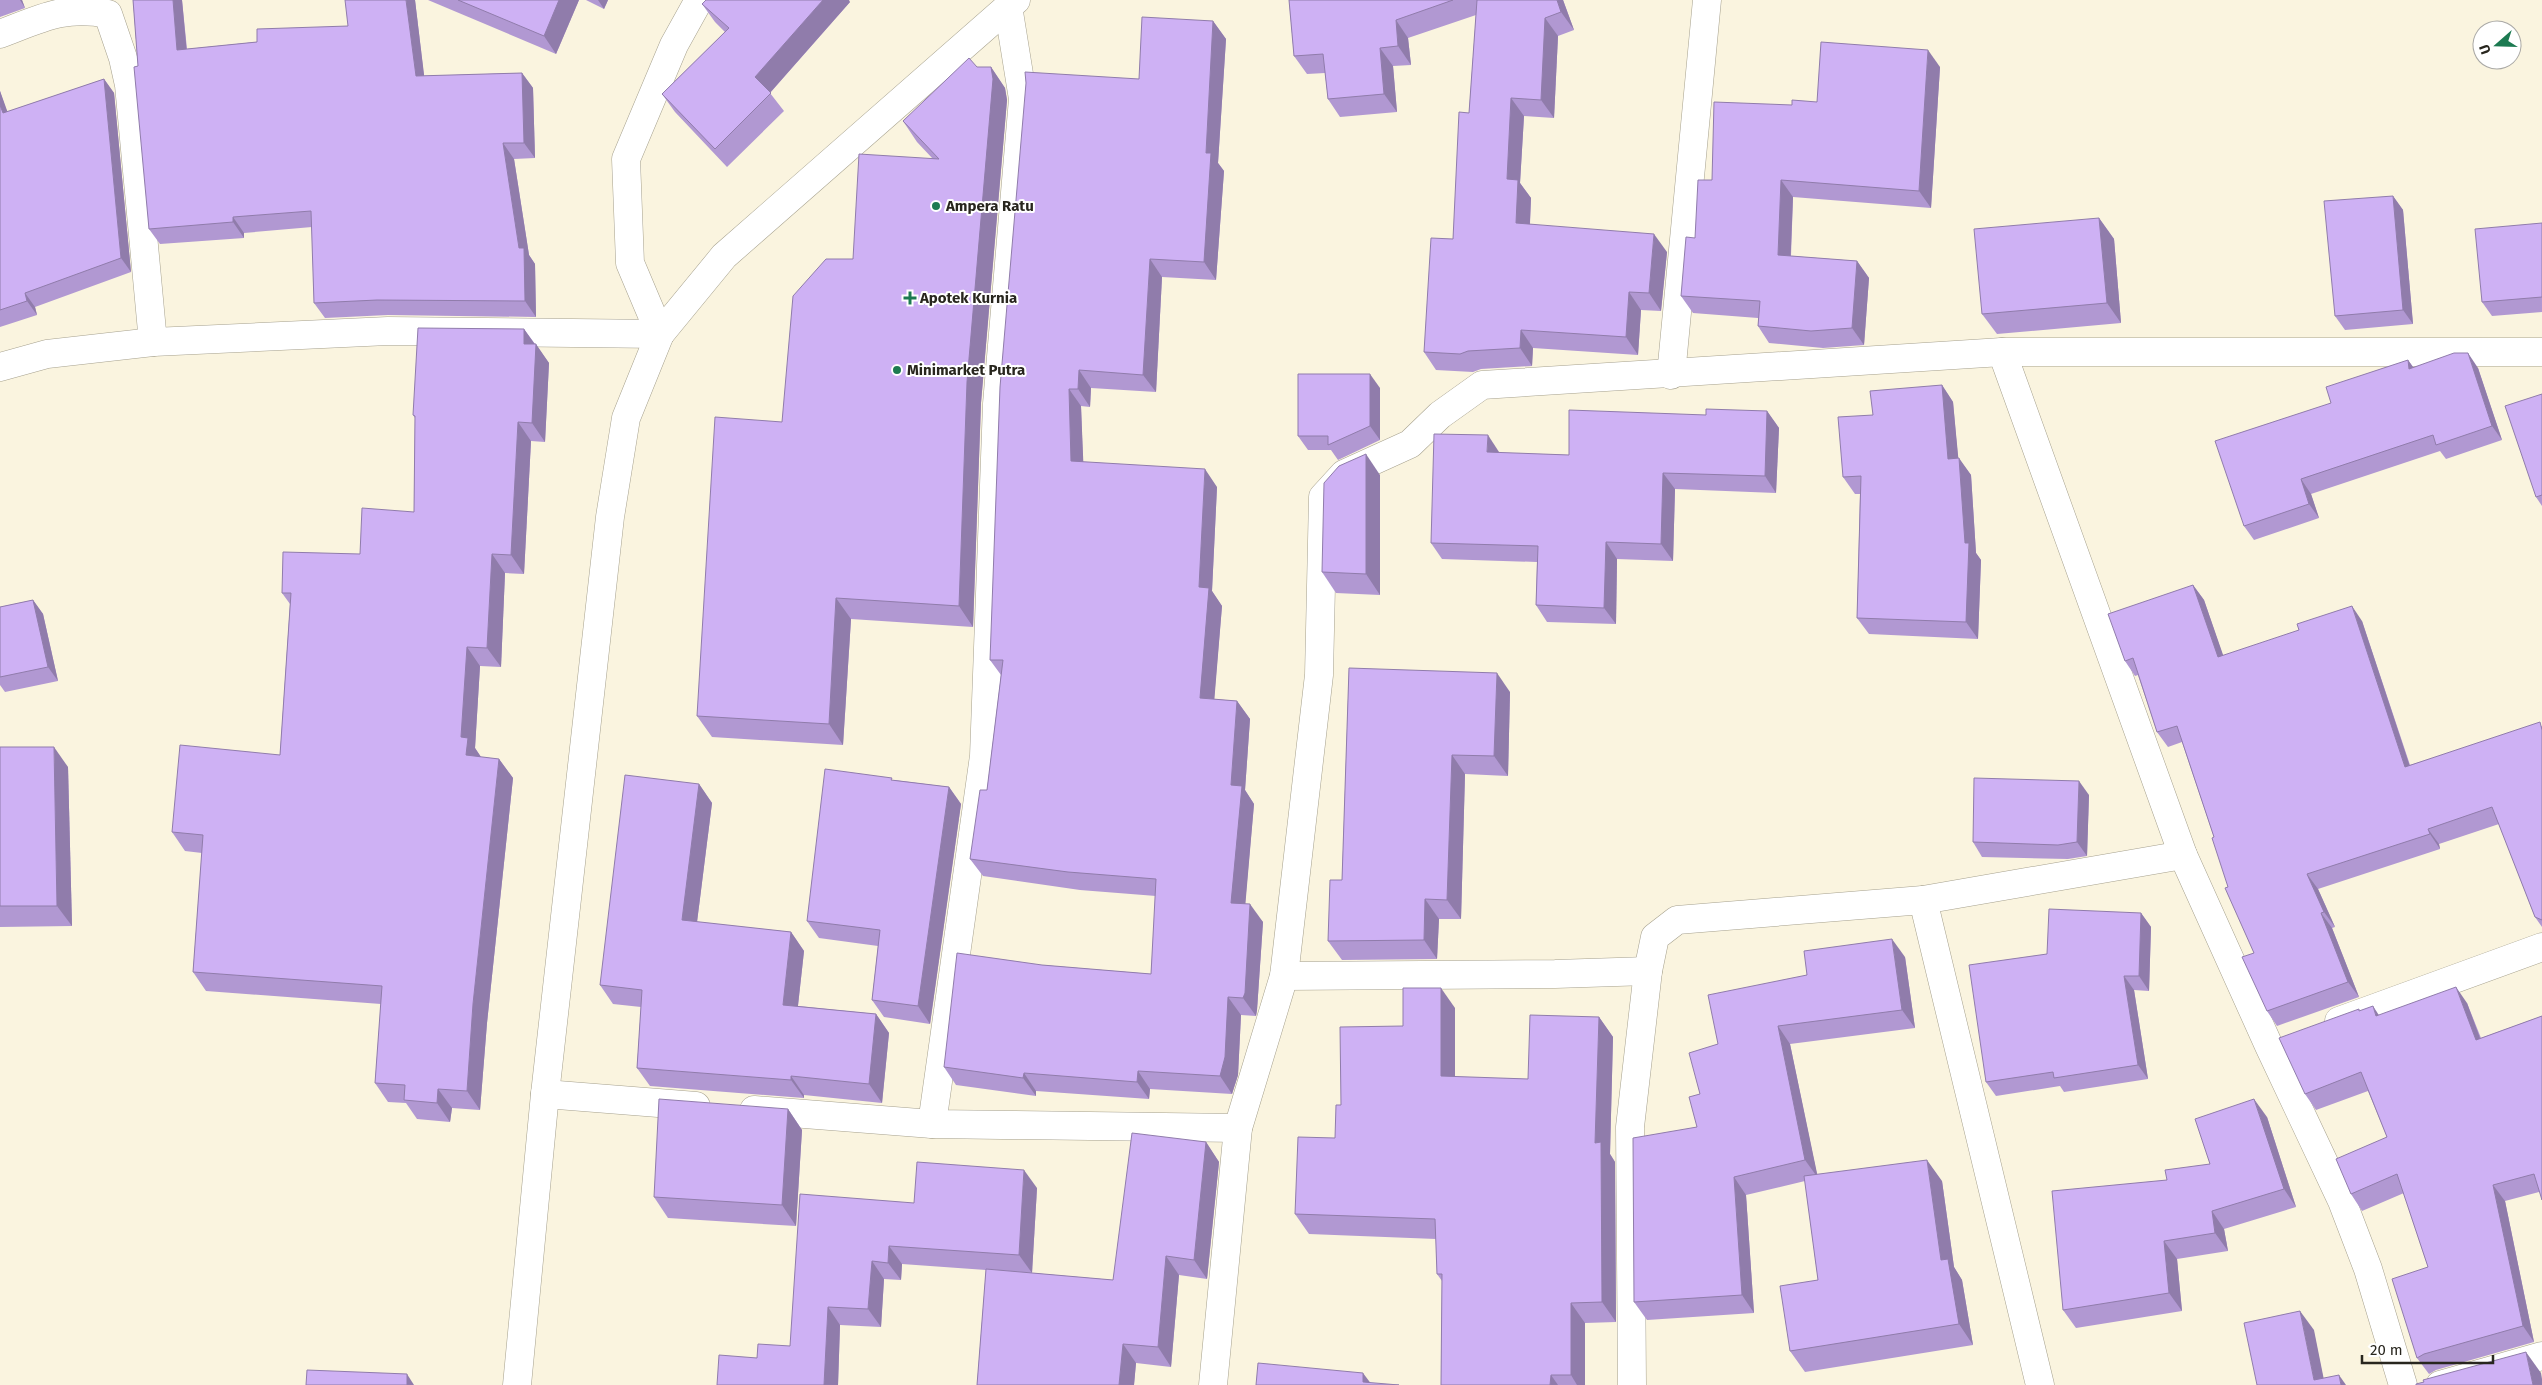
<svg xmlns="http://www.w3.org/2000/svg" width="2542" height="1385" font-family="'Fira Sans',sans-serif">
  <rect width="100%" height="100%" fill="#faf4df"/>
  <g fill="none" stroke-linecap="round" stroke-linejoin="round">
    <!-- minor casing -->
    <g stroke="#a6a18e" stroke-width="29">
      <g id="minor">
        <path d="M0,34C40,19 64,5 108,14L123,58L129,85L153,342"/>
        <path d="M2002,352H2542"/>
        <path d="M0,367L47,354L153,342L388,331L660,334"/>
        <path d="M1671,375L1707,0"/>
        <path d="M1923,900L2040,1385"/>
        <path d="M1284,976L1555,974L1648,971"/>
        <path d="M2339,1021L2542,947"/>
        <path d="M545,1094L696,1106"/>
        <path d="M754,1110L932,1124L1238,1128L1284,976L1319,675L1323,497L1344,474L1410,444L1440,415L1482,385L2002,352L2183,855L2269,1046L2342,1201L2368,1269L2403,1385"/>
        <path d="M932,1124L984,756L997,404L1023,99L1008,6"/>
        <path d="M1213,1385L1238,1128"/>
        <path d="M1632,1385L1630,1127L1648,971L1655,937L1677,920L1923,900L2183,855"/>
        <path d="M2440,1385L2542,1356"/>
      </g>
    </g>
    <!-- tertiary casing -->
    <g stroke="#a6a18e" stroke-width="29">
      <path id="tertiary" d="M660,334L630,263L626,159L674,45L699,0"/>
    </g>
    <!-- trunk casing -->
    <g stroke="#a6a18e" stroke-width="29">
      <path id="trunk" d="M517,1385L545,1094L610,517L626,418L660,334L724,256L1016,0"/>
    </g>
    <!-- minor -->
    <use href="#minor" stroke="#fff" stroke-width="28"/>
    <!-- tertiary -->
    <use href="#tertiary" stroke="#fff" stroke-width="28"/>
    <!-- trunk -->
    <use href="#trunk" stroke="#fff" stroke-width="28"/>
  </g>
  <!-- wall -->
  <g fill="#b198d2">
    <path d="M0,0H22L25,8L0,17Z"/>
    <path d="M133,0H182L187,49L257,42L348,26L415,0L424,76L522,73L533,88L535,158L514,159L529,255L535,264L536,317L388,315L325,318L314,303L312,227L244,233V238L160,244L149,229L138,66Z"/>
    <path d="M428,0H579L556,54Z"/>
    <path d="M586,0H608L604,9Z"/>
    <path d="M1289,0H1563L1574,30L1558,36L1554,118L1524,116L1520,183L1531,198L1530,224L1667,252L1661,311L1641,310L1638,355L1533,348L1532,366L1481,369L1473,372L1436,370L1424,352L1453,239L1469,113L1476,15L1408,38L1411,65L1393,66L1397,112L1340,117L1328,99L1325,73L1307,74L1294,56Z"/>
    <path d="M850,2L770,93L784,111L727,167L675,112L662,94L725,32L715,22L702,4Z"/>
    <path d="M1213,21L1226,39L1218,163L1224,171L1216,280L1162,277L1156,392L1091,388L1090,407L1081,406L1083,462L1217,487L1212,591L1222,606L1214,699L1237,701L1250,719L1245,790L1254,804L1245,904L1263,922L1257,1010L1256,1016L1241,1015L1238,1075L1232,1094L1150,1089L1149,1099L1036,1091V1096L956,1085L944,1067L1042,965L1151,974L1156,896L1080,890L983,876L970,859L987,790L1001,675L990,660L1139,79Z"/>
    <path d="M977,67H991L1005,88L1007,100L981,403L973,627L851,619L843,745L712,737L697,716L782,422L853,259L933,159L917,142L903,121Z"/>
    <path d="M1940,67L1931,208L1793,197L1791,256L1857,261L1869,278L1864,345L1823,348L1769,343L1758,326V318L1693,313L1681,296L1712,180L1792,105L1817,102Z"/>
    <path d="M104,79L114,93L131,272L35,307L37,315L0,327V91L7,112Z"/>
    <path d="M2393,196L2403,210L2413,324L2345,330L2335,316Z"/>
    <path d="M2099,218L2114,239L2121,323L1997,334L1982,314Z"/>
    <path d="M2542,223V312L2492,316L2482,302Z"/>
    <path d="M524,329L549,363L545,442L531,441L524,574L505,573L501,667L480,666L475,748L481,757L499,759L513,778L487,1023L480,1110L452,1108L450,1122L417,1119L406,1103L388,1102L375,1083L381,1004L206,991L193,972L202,853L185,851L172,832L280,755L290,604L282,593L360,554L414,512L415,418L413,415Z"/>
    <path d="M2408,360L2413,367L2478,368L2502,440L2446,459L2440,451L2311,494L2319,518L2254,540L2244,526L2331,403Z"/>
    <path d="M1942,385L1953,402L1958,458L1971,475L1976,553L1981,560L1978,639L1869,634L1857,618L1860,494H1855L1843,477L1873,415Z"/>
    <path d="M1380,388V440L1338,460L1331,450H1308L1298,436Z"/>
    <path d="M2542,394V506L2536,497Z"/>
    <path d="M1767,411L1779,428L1776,493L1675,489L1673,561L1617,559L1616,624L1547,622L1536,605L1537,562L1442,559L1431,543L1499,452V453L1569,455L1706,415Z"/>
    <path d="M1380,475V595L1336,593L1322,572Z"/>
    <path d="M2193,585L2204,600L2223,656L2362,621L2410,765L2542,726V927L2535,917L2499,824L2439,844L2440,849L2318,889L2335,927L2332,928L2359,997L2277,1026L2267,1011L2254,953L2228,887L2214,837L2182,742L2168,747L2157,732L2138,675L2135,676L2125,661Z"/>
    <path d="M33,600L43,614L58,681L5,692L0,685V607Z"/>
    <path d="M1349,668L1510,692L1508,776L1465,774L1461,919H1439L1437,959L1342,960L1328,941L1342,880Z"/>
    <path d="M0,747L68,767L72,926L0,927Z"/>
    <path d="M894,780L949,787L961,804L930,1024L884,1017L872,1000L878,946L819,938L807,921Z"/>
    <path d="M699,784L712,803L697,922L791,932L804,951L798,1006L876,1014L889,1033L882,1103L804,1095V1098L650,1086L637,1068L641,1007L613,1004L600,985Z"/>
    <path d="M2089,795L2087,856L2068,859L1982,857L1973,842Z"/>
    <path d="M2141,913L2151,927L2149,991L2134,990L2148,1079L2064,1092L2060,1086L1996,1096L1986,1082L2047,954Z"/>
    <path d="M1905,957L1915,1028L1790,1044L1817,1175L1942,1181L1954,1267L1962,1280L1973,1345L1805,1372L1790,1351L1818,1280L1805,1181L1746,1195L1754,1313L1647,1320L1634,1302L1697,1127L1700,1094L1718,1044Z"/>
    <path d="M2467,1003L2481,1038L2542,1016L2539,1192L2505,1201L2534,1342L2436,1370L2429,1374L2417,1358L2428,1267L2404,1193L2362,1211L2351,1194L2387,1137L2368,1091L2316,1110L2305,1094L2360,1011L2379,1015Z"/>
    <path d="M1455,1008V1077L1528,1079L1599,1017L1613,1037L1610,1154L1615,1162L1616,1322L1585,1323V1385H1441L1442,1281L1437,1274L1436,1239L1309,1234L1295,1214L1335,1138L1341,1105L1403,1026Z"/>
    <path d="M788,1109L802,1130L796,1226L668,1218L654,1197Z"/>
    <path d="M2267,1117L2296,1207L2224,1229L2228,1251L2177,1259L2182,1311L2076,1328L2063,1310L2167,1180L2210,1164Z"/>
    <path d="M1206,1142L1219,1162L1207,1279L1179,1275L1171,1367L1136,1363L1134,1385H977L986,1270L902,1264L901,1280L884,1279L881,1327L840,1325L838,1385H717L757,1358L790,1346L914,1203L1037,1188L1032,1273L1113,1280Z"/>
  </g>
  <!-- shaded-wall -->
  <g fill="#907cab">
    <path d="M20,0H22L25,8Z"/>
    <path d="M173,0H182L188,65L177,50Z"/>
    <path d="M406,0H415L426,91L416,76Z"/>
    <path d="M559,0H579L556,54L544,36Z"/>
    <path d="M598,0H608L604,9Z"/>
    <path d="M823,0H849L850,2L768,95L755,77Z"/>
    <path d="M1557,0H1563L1574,30L1561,12Z"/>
    <path d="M1545,18L1558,36L1554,118L1541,100Z"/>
    <path d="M1396,20L1408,38L1411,65L1398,46Z"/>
    <path d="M1213,21L1226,39L1218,163L1224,171L1216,280L1204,262L1206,153Z"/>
    <path d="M1380,48L1393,66L1397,112L1384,94Z"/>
    <path d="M1928,50L1940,67L1931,208L1919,191Z"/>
    <path d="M991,67L1005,88L1007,100L981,403L973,627L959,606L967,382Z"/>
    <path d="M522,73L533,88L535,158L524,143Z"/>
    <path d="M104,79L114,93L131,272L121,258Z"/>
    <path d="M0,91L13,127L3,113L0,105Z"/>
    <path d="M1511,98L1524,116L1520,183L1531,198L1529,242L1516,223L1507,179Z"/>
    <path d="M503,143L514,159L529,255L535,264L536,317L525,301L519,248Z"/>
    <path d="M1781,180L1793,197L1790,272L1778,255Z"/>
    <path d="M2393,196L2403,210L2413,324L2403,310Z"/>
    <path d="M233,217L244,233V238L233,222Z"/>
    <path d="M2099,218L2114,239L2121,323L2107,303Z"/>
    <path d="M1654,234L1667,252L1661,311L1649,293Z"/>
    <path d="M1150,259L1162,277L1156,392L1143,375Z"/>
    <path d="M1857,261L1869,278L1864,345L1852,328Z"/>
    <path d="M1629,292L1641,310L1638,355L1626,337Z"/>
    <path d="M25,293L35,307L37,315L27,301Z"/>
    <path d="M524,329L536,346V344L549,363L545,442L532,423L524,344Z"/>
    <path d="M1521,330L1533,348L1532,366L1520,348Z"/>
    <path d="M2468,353L2478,368L2502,440L2492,426Z"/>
    <path d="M2408,360L2418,374L2409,369Z"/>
    <path d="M1079,370L1091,388L1090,407L1078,389Z"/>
    <path d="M1370,374L1380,388V440L1370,426Z"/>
    <path d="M1942,385L1953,402L1960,476L1948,459Z"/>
    <path d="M1069,389L1081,406L1084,479L1071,461Z"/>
    <path d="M1767,411L1779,428L1776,493L1765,476Z"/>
    <path d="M518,422L531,441L524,574L511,555Z"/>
    <path d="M1488,435L1499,452V469L1487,452Z"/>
    <path d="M1366,454L1380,475V595L1366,574Z"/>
    <path d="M1959,458L1971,475L1976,553L1981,560L1978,639L1966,622L1965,543Z"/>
    <path d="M1205,469L1217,487L1212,591L1222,606L1213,716L1200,698L1199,587Z"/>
    <path d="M1663,473L1675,489L1673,561L1661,544Z"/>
    <path d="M2301,479L2311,494L2319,518L2309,504Z"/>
    <path d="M1606,542L1617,559L1616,624L1604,608Z"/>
    <path d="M492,554L505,573L501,667L487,648Z"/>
    <path d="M2193,585L2204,600L2229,672L2218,657Z"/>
    <path d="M836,598L851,619L843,745L829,724Z"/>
    <path d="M33,600L43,614L58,681L48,667Z"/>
    <path d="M2352,606L2362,621L2415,782L2405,767Z"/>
    <path d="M467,647L480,666L475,748L481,757L480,774L466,755L461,737Z"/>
    <path d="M1497,673L1510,692L1508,776L1494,756Z"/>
    <path d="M1237,701L1250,719L1245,790L1254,804L1244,920L1231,903V785Z"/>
    <path d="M54,747L68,767L72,926L57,906Z"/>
    <path d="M1452,755L1465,774L1461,919L1447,900Z"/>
    <path d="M499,759L513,778L487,1023L480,1110L467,1091L473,1004Z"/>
    <path d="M2079,781L2089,795L2087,856L2077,842Z"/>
    <path d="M699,784L712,803L695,938L682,920Z"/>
    <path d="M949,787L961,804L930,1024L918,1006Z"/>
    <path d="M2428,829L2439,844L2440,849L2430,834Z"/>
    <path d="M2307,874L2318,889L2335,927L2324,912Z"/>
    <path d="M1425,899L1439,919L1437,959L1424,940Z"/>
    <path d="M1250,904L1263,922L1257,1010L1256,1016L1243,998Z"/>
    <path d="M2141,913L2151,927L2149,991L2139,976Z"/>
    <path d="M2321,913L2332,928L2359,997L2348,982Z"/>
    <path d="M791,932L804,951L796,1023L783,1005Z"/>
    <path d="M1892,939L1905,957L1915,1028L1902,1010Z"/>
    <path d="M2124,976L2134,990L2148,1079L2138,1065Z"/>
    <path d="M2456,987L2467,1003L2487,1057L2476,1040Z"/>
    <path d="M1441,988L1455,1008V1096L1441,1076Z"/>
    <path d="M1228,997L1241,1015L1238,1075L1232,1094L1220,1076Z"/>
    <path d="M2373,1006L2384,1023L2376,1016Z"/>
    <path d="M876,1014L889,1033L882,1103L869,1084Z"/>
    <path d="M1599,1017L1613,1037L1610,1154L1615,1162L1616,1322L1602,1302L1595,1143Z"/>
    <path d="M1778,1026L1790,1044L1818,1178L1805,1160Z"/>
    <path d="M1138,1071L1150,1089L1149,1099L1137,1082Z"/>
    <path d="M1024,1073L1036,1091V1096L1023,1078Z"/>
    <path d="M791,1076L804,1095V1098L791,1080Z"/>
    <path d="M438,1089L452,1108L450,1122L437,1103Z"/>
    <path d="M2254,1099L2267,1117L2296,1207L2284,1189Z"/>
    <path d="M788,1109L802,1130L796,1226L782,1205Z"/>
    <path d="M1206,1142L1219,1162L1207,1279L1194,1260Z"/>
    <path d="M1927,1160L1942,1181L1954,1267L1962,1280L1973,1345L1959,1324L1941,1260Z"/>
    <path d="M1024,1170L1037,1188L1032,1273L1019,1255Z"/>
    <path d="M1734,1177L1746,1195L1754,1313L1742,1295Z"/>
    <path d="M2493,1185L2505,1201L2534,1342L2523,1326Z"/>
    <path d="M2212,1211L2224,1229L2228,1251L2215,1233Z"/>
    <path d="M2164,1241L2177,1259L2182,1311L2169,1293Z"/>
    <path d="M889,1246L902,1264L901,1280L888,1263Z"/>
    <path d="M1166,1256L1179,1275L1171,1367L1158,1347Z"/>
    <path d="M872,1261L884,1279L881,1327L868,1309Z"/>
    <path d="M1571,1303L1585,1323V1385H1577L1571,1375Z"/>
    <path d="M828,1307L840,1325L838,1385H824Z"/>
    <path d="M2300,1311L2314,1330L2325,1385L2314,1380Z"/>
    <path d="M1123,1344L1136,1363L1134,1385H1119Z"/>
    <path d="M2526,1352L2541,1373L2542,1379V1385H2533Z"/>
    <path d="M1363,1373L1372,1385L1363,1382Z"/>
    <path d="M407,1374L414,1385H407Z"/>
    <path d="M1551,1375L1558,1385H1550Z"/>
    <path d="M2339,1375L2346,1385H2341Z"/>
  </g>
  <!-- building -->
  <g fill="#ceb1f4" stroke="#907cab">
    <path d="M133,0H173L177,50L257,42V29L348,26L345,0H406L416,76L522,73L524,143H503L519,248H524L525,301L377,300L314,303L311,211L233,217V222L149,229L134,67L138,66Z"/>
    <path d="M458,0H559L544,36Z"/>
    <path d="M706,0H823L755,77L771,93L715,149L662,94L729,28L702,4Z"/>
    <path d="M1289,0H1453L1396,20L1398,46L1380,48L1384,94L1328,99L1323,54L1294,56Z"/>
    <path d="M1477,0H1557L1561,12L1545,18L1541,100L1511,98L1507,179L1518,180L1516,223L1654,234L1649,293L1629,292L1626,337L1521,330L1520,348L1468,351L1460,354L1424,352L1431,238L1453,239L1459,112L1469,113Z"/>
    <path d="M1142,17L1213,21L1206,153H1211L1204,262L1150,259L1143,375L1079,370L1078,389H1069L1071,461L1205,469L1199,587L1209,588L1200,698L1237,701L1231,785L1242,786L1231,903L1250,904L1245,993L1243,998L1228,997L1225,1057L1220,1076L1138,1071L1137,1082L1024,1073L1023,1078L944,1067L957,953L1042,965L1151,974L1156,879L1068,872L970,859L980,790H987L1003,660H990L1000,387L1026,83L1025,72L1139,79Z"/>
    <path d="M1821,42L1928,50L1919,191L1781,180L1778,255L1857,261L1852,328L1811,331L1758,326L1760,301L1681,296L1686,237L1695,238L1698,180H1712L1714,102L1792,105V100L1817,102Z"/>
    <path d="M969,58L977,67H991L993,79L967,382L959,606L836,598L829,724L697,716L715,417L782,422L793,296L826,259H853L859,154L939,159L903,121Z"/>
    <path d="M104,79L121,258L25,293L27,301L0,310V105L3,113Z"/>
    <path d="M2393,196L2403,310L2335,316L2324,201Z"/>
    <path d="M2099,218L2107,303L1982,314L1974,229Z"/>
    <path d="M2542,223V297L2482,302L2475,229Z"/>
    <path d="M418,328L524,329V344H536L532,423L518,422L511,555L492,554L487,648L467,647L461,737L468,738L466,755L499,759L473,1004L467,1091L438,1089L437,1103L404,1100L405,1085L375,1083L382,986L193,972L203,835L172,832L180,745L280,755L291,593H282L283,552L360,554L362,508L414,512L415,416L413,415Z"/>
    <path d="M2454,353H2468L2492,426L2436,445L2433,435L2301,479L2309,504L2244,526L2215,441L2331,403L2326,387L2408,360L2409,369Z"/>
    <path d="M1298,374H1370V426L1328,445V436H1298Z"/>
    <path d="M1942,385L1948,459L1959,458L1965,543H1969L1966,622L1857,618L1861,476L1843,477L1838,417L1873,415L1870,391Z"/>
    <path d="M2542,394V495L2536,497L2505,406Z"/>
    <path d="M1706,409L1767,411L1765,476L1663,473L1661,544L1606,542L1604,608L1536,605L1538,546L1431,543L1434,434L1488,435L1487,452L1569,455V410L1706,415Z"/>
    <path d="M1366,454V574L1322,572L1324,483L1339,466Z"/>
    <path d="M2193,585L2218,657L2299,630L2297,624L2352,606L2405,767L2540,722L2542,730V920L2535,917L2492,807L2428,829L2430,834L2307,874L2324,912L2321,913L2348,982L2267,1011L2242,957L2254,953L2225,888L2228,887L2212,838L2214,837L2177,726L2157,732L2133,658L2125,661L2108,614Z"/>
    <path d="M33,600L48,667L0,677V607Z"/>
    <path d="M1349,668L1497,673L1494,756L1452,755L1447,900L1425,899L1424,940L1328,941L1330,880H1342Z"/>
    <path d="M0,747H54L57,906H0Z"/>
    <path d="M825,769L892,778L891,780L949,787L918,1006L872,1000L880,930L807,921Z"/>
    <path d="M625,775L699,784L682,920L791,932L783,1005L876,1014L869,1084L791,1076V1080L637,1068L642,990L600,985Z"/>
    <path d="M1974,778L2079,781L2077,842L2058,845L1973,842Z"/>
    <path d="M2049,909L2141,913L2139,976H2124L2138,1065L2054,1078L2053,1072L1986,1082L1969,965L2047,954Z"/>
    <path d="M1892,939L1902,1010L1778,1026L1805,1160L1734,1177L1742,1295L1634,1302L1633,1138L1697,1127L1689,1097L1700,1094L1689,1053L1718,1044L1708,995L1807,975L1804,951Z"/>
    <path d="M2456,987L2476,1040L2542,1016V1200L2534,1174L2493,1185L2523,1326L2424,1354L2417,1358L2392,1279L2428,1267L2397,1174L2351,1194L2336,1159L2387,1137L2361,1072L2305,1094L2279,1038L2359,1009V1011L2373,1006L2376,1016Z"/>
    <path d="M1403,988H1441V1076L1528,1079L1530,1015L1599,1017L1595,1143L1601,1142L1602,1302L1571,1303V1375H1551L1550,1385H1441L1442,1274H1437L1435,1219L1295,1214L1298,1137L1335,1138L1336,1105H1341L1340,1027L1403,1026Z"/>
    <path d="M659,1099L788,1109L782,1205L654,1197Z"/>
    <path d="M2254,1099L2284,1189L2212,1211L2215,1233L2164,1241L2169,1293L2063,1310L2052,1191L2167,1180L2165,1170L2210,1164L2195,1119Z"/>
    <path d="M1132,1133L1206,1142L1194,1260L1166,1256L1158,1347L1123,1344L1119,1385H977L986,1269L1113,1280Z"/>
    <path d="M1927,1160L1941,1260L1948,1259L1959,1324L1790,1351L1780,1286L1818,1280L1804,1176Z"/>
    <path d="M917,1162L1024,1170L1019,1255L889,1246L888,1263L872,1261L868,1309L828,1307L824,1385H717L719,1355L757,1358L758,1344L790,1346L800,1194L914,1203Z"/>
    <path d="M2300,1311L2314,1380L2339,1375L2341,1385H2257L2244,1323Z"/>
    <path d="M2526,1352L2533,1385H2416V1384L2424,1382L2423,1380Z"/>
    <path d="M1258,1363L1363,1373V1382L1399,1385H1256Z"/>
    <path d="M307,1370L407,1374V1385H306Z"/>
  </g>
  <!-- markers -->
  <g fill="#1c7a51" stroke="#fff" stroke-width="2">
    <circle cx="936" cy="206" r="5"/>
    <path d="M907.5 290.5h5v5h5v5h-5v5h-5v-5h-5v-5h5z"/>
    <circle cx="897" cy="370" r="5"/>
  </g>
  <g text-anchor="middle" stroke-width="4" stroke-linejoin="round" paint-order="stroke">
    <!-- poi labels -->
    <g font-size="15" font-weight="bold" fill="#28261e" stroke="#fff" text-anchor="start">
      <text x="946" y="211">Ampera Ratu</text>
      <text x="920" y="303">Apotek Kurnia</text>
      <text x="907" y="375">Minimarket Putra</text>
    </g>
  </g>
  <!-- north arrow -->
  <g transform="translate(2497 45) rotate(250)"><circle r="24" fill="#ffffff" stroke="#a9a8a5"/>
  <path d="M0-4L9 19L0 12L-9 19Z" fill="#1c7a51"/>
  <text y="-8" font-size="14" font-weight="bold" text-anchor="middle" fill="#28261e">U</text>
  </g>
  <!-- scale -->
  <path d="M2362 1355v8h131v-8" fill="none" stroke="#28261e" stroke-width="2.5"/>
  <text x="2370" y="1355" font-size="15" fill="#28261e" stroke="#ffffff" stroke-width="4" paint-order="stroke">20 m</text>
</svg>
